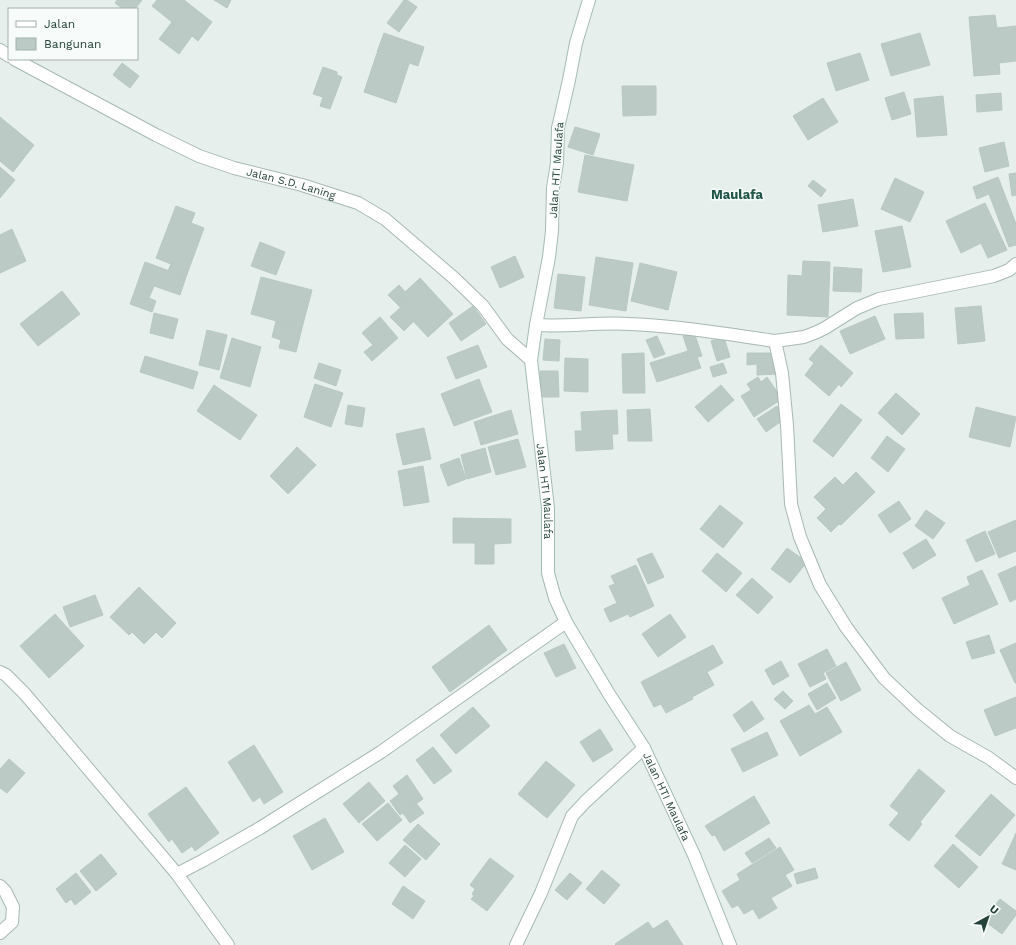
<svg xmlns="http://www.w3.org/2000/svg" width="1016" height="945" font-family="'Work Sans',sans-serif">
  <rect width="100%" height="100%" fill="#e6efeb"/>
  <!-- building -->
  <g fill="#bbcac4" stroke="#b8c9c2">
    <path d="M117,0H142L135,9H123L115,3Z"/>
    <path d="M157,0H184L212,22L198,41L192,36L179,54L159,39L172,22L152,6Z"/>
    <path d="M214,0H231L227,8Z"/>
    <path d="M404,0H407L417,7L399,32L387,23Z"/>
    <path d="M995,15L997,28L1016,26V61L999,63L1000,74L974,76L969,17Z"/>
    <path d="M384,33L424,47L418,66L377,52Z"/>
    <path d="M920,33L930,65L891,76L881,44Z"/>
    <path d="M377,53L409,64L396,103L364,92Z"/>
    <path d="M860,53L869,80L836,91L827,63Z"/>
    <path d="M122,63L139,76L130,88L113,75Z"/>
    <path d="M323,67L337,72V75L342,77L330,109L320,106L323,97L313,94Z"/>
    <path d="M622,86H656V115L623,116Z"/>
    <path d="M904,92L911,114L892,120L885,98Z"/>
    <path d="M1001,93L1002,110L977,112L976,95Z"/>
    <path d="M943,96L947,135L917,137L914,99Z"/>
    <path d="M823,98L838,122L808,140L793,116Z"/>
    <path d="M0,117L34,145L13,172L0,161Z"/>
    <path d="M575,127L600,134L593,155L568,147Z"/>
    <path d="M1004,142L1009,166L985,172L979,148Z"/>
    <path d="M585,155L634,165L627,201L578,192Z"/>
    <path d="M0,167L15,180L0,198Z"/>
    <path d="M1016,173V195L1012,196L1009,174Z"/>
    <path d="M998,177L1016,224V245L1009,247L989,194L977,199L973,187Z"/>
    <path d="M895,178L924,192L910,222L881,209Z"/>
    <path d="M813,180L826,190L821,197L808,186Z"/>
    <path d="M853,199L858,226L823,232L818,205Z"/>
    <path d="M985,203L1007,250L988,258L981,243L961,253L946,221Z"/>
    <path d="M176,206L195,213L191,223L204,228L186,277L168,271L171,264L156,258Z"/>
    <path d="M902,226L911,267L883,272L875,231Z"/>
    <path d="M12,229L26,261L0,273V235Z"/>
    <path d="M260,242L285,252L276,275L251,266Z"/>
    <path d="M515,256L524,277L500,288L491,267Z"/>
    <path d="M596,257L633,263L626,311L589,305Z"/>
    <path d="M803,261L830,262L828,317L787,315L788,275L802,276Z"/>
    <path d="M145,262L186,277L180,295L154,286L149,298L156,301L152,312L130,304Z"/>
    <path d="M640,263L677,272L668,310L631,301Z"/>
    <path d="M834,267L862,269L861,292L833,291Z"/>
    <path d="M558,274L585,277L581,311L554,308Z"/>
    <path d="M261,277L312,290L302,328L251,314Z"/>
    <path d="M420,278L453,314L428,337L398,305L409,296L405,292Z"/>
    <path d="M399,285L409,296L398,305L388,295Z"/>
    <path d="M62,291L80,314L38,346L20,324Z"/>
    <path d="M473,306L486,324L461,341L449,323Z"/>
    <path d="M981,306L985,341L958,344L955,308Z"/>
    <path d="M400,308L413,322L404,331L390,317Z"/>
    <path d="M154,313L178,319L173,339L150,333Z"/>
    <path d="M923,313L924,338L896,339L894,314Z"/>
    <path d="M875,316L885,339L850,354L840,331Z"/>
    <path d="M380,317L398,338L372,361L364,352L373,345L362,333Z"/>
    <path d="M276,321L302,328L296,352L279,348L281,340L272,337Z"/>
    <path d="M207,330L227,335L219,370L199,365Z"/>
    <path d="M694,332L702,356L697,357L701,368L657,382L650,363L688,351L683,336Z"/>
    <path d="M657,336L665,354L654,358L646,340Z"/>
    <path d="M724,337L730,357L717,361L711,341Z"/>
    <path d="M232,338L261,347L250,387L220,378Z"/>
    <path d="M545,339L560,340L559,361L543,360Z"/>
    <path d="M478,345L487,367L456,379L447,357Z"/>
    <path d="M821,345L853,373L841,387L839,384L829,396L805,375L814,363L809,359Z"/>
    <path d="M644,353L645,393H623L622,354Z"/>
    <path d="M747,353H776L777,374L757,375V364L747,365Z"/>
    <path d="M145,356L198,372L193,389L140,372Z"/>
    <path d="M565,358L588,359V392L564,391Z"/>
    <path d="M319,363L341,370L336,386L314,378Z"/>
    <path d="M723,363L727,373L713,377L710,367Z"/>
    <path d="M540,371H558L559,397H540Z"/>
    <path d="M758,377L761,382L767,377L782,399L754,417L741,396L751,390L747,384Z"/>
    <path d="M479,379L492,412L454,426L441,394Z"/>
    <path d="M315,384L343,393L331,427L304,417Z"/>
    <path d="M214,385L257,415L240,440L197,411Z"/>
    <path d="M721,385L734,400L708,422L695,407Z"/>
    <path d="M896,393L920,414L902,435L878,413Z"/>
    <path d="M841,404L862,420L833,457L813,441Z"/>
    <path d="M348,405L365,408L362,427L345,424Z"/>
    <path d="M777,406L786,418L766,432L757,419Z"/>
    <path d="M976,407L1016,417L1010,447L969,437Z"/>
    <path d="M650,409L652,441H628L627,410Z"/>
    <path d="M511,410L518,434L481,445L474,422Z"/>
    <path d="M617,410L618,434H612L613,449L576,451L575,431H582L581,412Z"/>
    <path d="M424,428L431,459L403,465L396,434Z"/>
    <path d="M887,436L905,449L888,472L871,458Z"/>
    <path d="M518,439L526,467L496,475L488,447Z"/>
    <path d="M297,447L316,465L288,494L270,476Z"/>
    <path d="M485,448L491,472L467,479L461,455Z"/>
    <path d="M459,458L466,479L448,486L440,465Z"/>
    <path d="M423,466L429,502L404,506L398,471Z"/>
    <path d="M856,472L875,492L841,525L839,524L831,532L817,518L826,509L814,497L835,477L843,485Z"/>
    <path d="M899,501L911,519L890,533L878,515Z"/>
    <path d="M720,505L743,523L723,548L700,529Z"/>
    <path d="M926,510L945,523L933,539L915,526Z"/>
    <path d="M453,518L511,519V543L494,544V564H475V543H453Z"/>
    <path d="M1016,520V551L999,558L988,532Z"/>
    <path d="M985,531L995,554L976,562L966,540Z"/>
    <path d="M926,539L936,555L913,569L903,553Z"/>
    <path d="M787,548L807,562L790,583L771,569Z"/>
    <path d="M652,553L664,577L648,584L637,559Z"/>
    <path d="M717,553L742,573L726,592L702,571Z"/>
    <path d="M636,565L654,606L630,617L628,614L610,622L604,609L617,603L609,586L615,584L611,576Z"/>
    <path d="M1016,566V599L1010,602L998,574Z"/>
    <path d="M982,570L998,604L954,624L942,598L970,585L967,577Z"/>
    <path d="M752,578L773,597L758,614L736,595Z"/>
    <path d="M139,587L176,623L162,638L156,632L144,644L132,632L129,635L110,617Z"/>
    <path d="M95,595L103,615L70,627L63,607Z"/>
    <path d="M55,614L84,646L49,678L20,646Z"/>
    <path d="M670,614L686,637L658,657L642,634Z"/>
    <path d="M489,625L507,650L450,692L432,667Z"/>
    <path d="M989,635L995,653L972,659L966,642Z"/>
    <path d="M1016,643V683H1015L1000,650Z"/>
    <path d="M564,644L576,668L556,677L544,653Z"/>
    <path d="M713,645L723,663L707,672L714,685L692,697L693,699L666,713L661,704L654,707L641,682Z"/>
    <path d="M827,649L836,666L823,673L826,679L810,687L798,664Z"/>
    <path d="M781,661L789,676L773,685L765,670Z"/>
    <path d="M846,662L861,690L841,701L826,673Z"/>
    <path d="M827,683L836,698L817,710L808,694Z"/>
    <path d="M783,691L793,701L785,709L774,699Z"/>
    <path d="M1016,697V728L995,736L984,710Z"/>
    <path d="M752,701L764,719L744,732L733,715Z"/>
    <path d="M809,705L815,714L827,707L842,732L800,756L780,721Z"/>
    <path d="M473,707L490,726L456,754L440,735Z"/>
    <path d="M600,729L613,750L593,762L580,742Z"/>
    <path d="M767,732L778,755L743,772L731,749Z"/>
    <path d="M254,745L283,792L264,804L260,797L253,802L228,762Z"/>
    <path d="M433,747L452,771L434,784L416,760Z"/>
    <path d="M9,759L25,773L7,793L0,788V769Z"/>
    <path d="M546,761L575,785L547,818L518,794Z"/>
    <path d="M919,769L945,791L920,822L922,824L909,841L889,825L899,813L890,806Z"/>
    <path d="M407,775L423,799L400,815L390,801L399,794L393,786Z"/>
    <path d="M369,782L385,801L359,823L343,804Z"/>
    <path d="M186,787L219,833L195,851L192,846L182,853L172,839L169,842L148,814Z"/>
    <path d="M991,794L1015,815L980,856L955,836Z"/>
    <path d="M754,796L770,823L724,851L715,835L712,836L705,826Z"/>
    <path d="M388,803L402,820L377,841L362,824Z"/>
    <path d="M416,803L424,813L410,823L403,813Z"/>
    <path d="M325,818L344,852L312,870L293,836Z"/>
    <path d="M418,824L440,844L426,860L403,840Z"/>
    <path d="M1016,833V870L1002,864Z"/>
    <path d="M769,838L776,848L752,863L745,853Z"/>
    <path d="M953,844L978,867L959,888L934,866Z"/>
    <path d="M405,845L421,859L405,877L389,863Z"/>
    <path d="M780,847L794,870L785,875L792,886L771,898L777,908L759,919L753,909L744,914L738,905L732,908L722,891L740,880L737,874Z"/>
    <path d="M101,854L117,874L96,891L80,871Z"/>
    <path d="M490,858L514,876L487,911L471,899L474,896L472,894L475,889L470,885Z"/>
    <path d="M815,868L818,878L797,884L794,874Z"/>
    <path d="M602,870L620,885L604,904L586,889Z"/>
    <path d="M76,873L91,892L75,905L71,899L66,903L56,889Z"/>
    <path d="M570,873L582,883L567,900L555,890Z"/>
    <path d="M403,886L425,901L413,919L392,904Z"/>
    <path d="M1000,899L1016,911V915L1002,934L983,920Z"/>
    <path d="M667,920L683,945H616L615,944L648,922L653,929Z"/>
  </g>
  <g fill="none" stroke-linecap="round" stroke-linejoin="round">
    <!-- street casing -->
    <g stroke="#a8b8b2" stroke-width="14">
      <g id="street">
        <path d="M0,50L9,56"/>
        <path id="s1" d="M14,59L156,135L199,156L234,168L302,185L358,203L385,219L454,278L483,306L507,339L531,360"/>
        <path d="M1016,264L1009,270L994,276L879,299L857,308L825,328L817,332L804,337L775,341L782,373L787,425L791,504L800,537L820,585L846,627L884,678L918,710L950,736L989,758L1016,778"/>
        <path d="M536,325C568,327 599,322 630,324C679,326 727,334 775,341"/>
        <path d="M0,672L6,675L25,694L177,874L228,945"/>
        <path d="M177,874L204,860L260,828L381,752L566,622"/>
        <path d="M0,886L5,891L13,907L12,922L0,933"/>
        <path d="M516,945L541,893L572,816L586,801L644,748"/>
      </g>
    </g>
    <!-- secondary casing -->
    <g stroke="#a4bbb3" stroke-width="14">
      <g id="secondary">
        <path id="s2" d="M589,0L576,43L569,80L558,128L557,163L553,188L552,231L549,257L536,325L531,360L548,508V573L555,598L566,622L609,694L644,748L694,855L730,945"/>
      </g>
    </g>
    <!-- street -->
    <use href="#street" stroke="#fff" stroke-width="12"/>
    <!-- secondary -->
    <use href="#secondary" stroke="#fff" stroke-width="12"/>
  </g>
  <g text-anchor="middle" stroke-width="3" stroke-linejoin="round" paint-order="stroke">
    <!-- street labels -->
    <g font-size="11" fill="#24423a" stroke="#f7fbf9">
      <text transform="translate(556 170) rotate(-86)" y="4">Jalan HTI Maulafa</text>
      <text dy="4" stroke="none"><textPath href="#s1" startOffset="305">Jalan S.D. Laning</textPath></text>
      <text dy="4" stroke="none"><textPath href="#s2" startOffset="498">Jalan HTI Maulafa</textPath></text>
      <text dy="4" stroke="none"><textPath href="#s2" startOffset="834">Jalan HTI Maulafa</textPath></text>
    </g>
    <!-- quarter labels -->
    <g font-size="13" font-weight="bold" fill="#1f5548" stroke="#f7fbf9">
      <text x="737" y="199">Maulafa</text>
    </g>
  </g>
  <!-- legend -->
  <rect x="8" y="8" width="130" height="52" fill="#f7fbf9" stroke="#a3b1ad"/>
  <rect x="16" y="21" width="20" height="6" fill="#ffffff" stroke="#a3b1ad"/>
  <text x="44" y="28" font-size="12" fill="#24423a">Jalan</text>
  <rect x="16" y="38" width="20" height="12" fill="#bbcac4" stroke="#a3b1ad"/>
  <text x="44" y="48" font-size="12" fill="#24423a">Bangunan</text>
  <!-- north arrow -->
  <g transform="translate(988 917) rotate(40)" stroke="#f7fbf9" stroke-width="3" paint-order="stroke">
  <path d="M0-3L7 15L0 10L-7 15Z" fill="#24423a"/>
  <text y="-6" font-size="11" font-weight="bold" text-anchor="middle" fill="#24423a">U</text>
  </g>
</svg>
